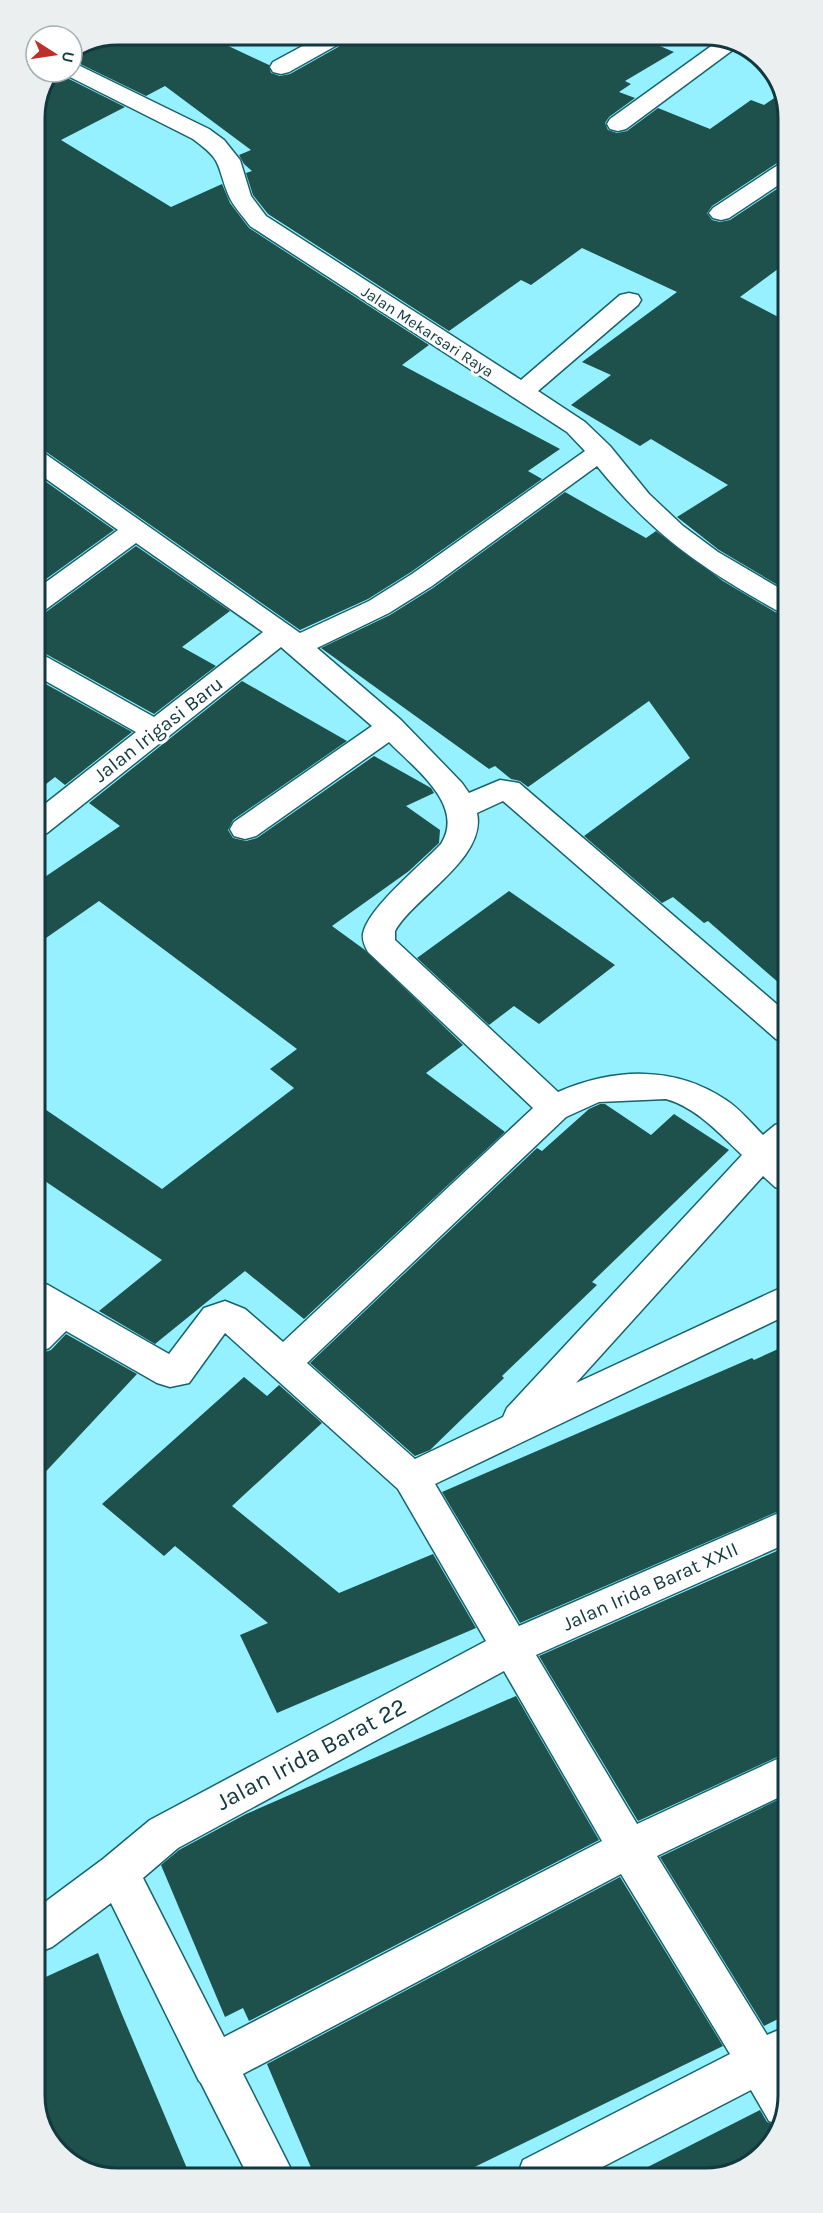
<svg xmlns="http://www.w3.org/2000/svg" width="823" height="2213" font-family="Karla,sans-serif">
  <rect width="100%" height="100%" fill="#95f1ff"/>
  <!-- building -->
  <g fill="#1e504c">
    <path d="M118,34L205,35L269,65L271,73L280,76L290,74L347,42L354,35H634L674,52L625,81L631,84L619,92L635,98L609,117L605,123L608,130L617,133L627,131L658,108L710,129L751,100L764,105L783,92L786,96V161L777,163L712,206L707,213L712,220L720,222L730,220L786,183V263L740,297L786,321V590L719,550L677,517L728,485L651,439L640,446L571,405L611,375L582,362L677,292L582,248L531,285L521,280L449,331L268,214L253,195L246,173L252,171L244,164L239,155L251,150L165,86L146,96L72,60V54Z"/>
    <path d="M53,72H61L63,76L125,107L61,140L171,207L222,184L230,203L249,228L429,345L402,365L560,449L528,471L542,479L411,572L368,599L300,630L45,451L35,449V113Z"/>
    <path d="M35,474L114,530L35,587Z"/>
    <path d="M565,492L646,538L656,531L723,581L775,612L786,615L787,990L708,921L704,923L673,897L662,903L584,836L690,758L649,701L528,787L520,781L511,779L495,766L489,769L321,648L390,615L433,588Z"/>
    <path d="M136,546L230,611L182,647L216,666L154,714L46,654L35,652V615L46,612Z"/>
    <path d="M35,678L132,732L65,785L55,777L36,792Z"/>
    <path d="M242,681L347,741L233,820L228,830L233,838L246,841L257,838L374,756L431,788L434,793L406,806L440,830L439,843L409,871L332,926L365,950L463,1045L426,1073L505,1132L304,1319L245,1271L155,1344L99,1311L162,1260L36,1175V1103L162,1189L294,1088L270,1069L297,1049L99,901L36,945V883L120,826L89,803Z"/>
    <path d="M509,891L615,965L539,1024L514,1006L489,1025L417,958Z"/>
    <path d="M600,1104H605L651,1135L674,1114L729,1150L592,1282L597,1285L502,1376L504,1378L430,1450L415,1456L310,1363L537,1148L542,1151L589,1109Z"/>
    <path d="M66,1334L137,1374L37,1481L36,1355L51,1350Z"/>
    <path d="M787,1345L788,1507L520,1623L442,1492L752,1358L754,1360Z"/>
    <path d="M244,1377L267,1396L279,1385L322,1423L232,1506L339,1593L433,1554L476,1628L277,1713L240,1635L268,1623L175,1546L164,1556L102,1504Z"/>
    <path d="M788,1546V1752L638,1821L539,1656Z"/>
    <path d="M516,1696L599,1840L249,2021L243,2008L225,2017L161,1865L179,1850L246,1814Z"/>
    <path d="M788,1795V2014L764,2026L660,1857Z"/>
    <path d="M620,1877L723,2046L454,2177H315L267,2064Z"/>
    <path d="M98,1953L121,2012L191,2178H112L67,2161L37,2117V1981Z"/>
    <path d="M760,2110L767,2122L778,2126L771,2146L727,2176H630Z"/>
  </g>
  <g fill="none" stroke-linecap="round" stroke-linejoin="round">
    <!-- minor casing -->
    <g stroke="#17636d" stroke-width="3">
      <g id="minor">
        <path d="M323,35H349L346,40L289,72L281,74L273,72L270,67L273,62Z"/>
        <path d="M721,39L738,46L626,129L618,131L610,129L607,124L610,119Z"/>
        <path d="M72,62L209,129L224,140L240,160L251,196L266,216L521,380L620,295L629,293L638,295L641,300L638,305L538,391L585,422L610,446L649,494L683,526L718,552L786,592V613L776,610C700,567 653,535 597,466L432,586L389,613L317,648L401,720L462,783L469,793L500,780L519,783L787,1013V1043L776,1039L503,801L477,813C487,858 414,897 395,931V940L558,1092C614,1068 674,1065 726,1100C740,1109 751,1123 763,1135L775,1125L787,1121V1153L785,1155L787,1157V1191L775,1187L763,1176L576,1383L787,1285V1315L435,1484L519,1626L788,1509V1543L536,1655L637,1824L788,1754V1793L657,1856L767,2035L788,2026V2095L778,2124L769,2121L751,2090L585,2176H517L523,2160L730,2054L621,1874L243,2074L295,2177L249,2178L201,2083L199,2081L111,1903L52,1947L37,1953V1908L103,1859L150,1820L486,1641L398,1489L225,1333L189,1383L170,1387L157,1383L66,1331L49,1348L36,1353V1281L48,1285L169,1354L204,1308L225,1301L245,1309L283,1342L533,1108L368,952C364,945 361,938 364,930C372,905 422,864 441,844C466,805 414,768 389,742L256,836L245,839L234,836L230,829L234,822L372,726L281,647L47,833L36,836V811L136,732L35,675V654L45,656L154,717L263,632L136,543L45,610L35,613V590L118,530L35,471V451L44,453L300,633L369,601L412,574L585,451L567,432L250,226C243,216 232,205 228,194C216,163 223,161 193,139L64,74L63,72H72ZM666,1099C697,1108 719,1133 742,1155L507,1408L503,1417L415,1459L307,1363L566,1117L599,1102ZM504,1671L602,1841L224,2037L143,1878L178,1848Z"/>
        <path d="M786,163V180L729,218L721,220L713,218L709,213L713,208L778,165Z"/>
      </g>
    </g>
    <!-- minor -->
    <use href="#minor" fill="#fff" fill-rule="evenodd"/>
  </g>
  <g text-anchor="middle" stroke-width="6" stroke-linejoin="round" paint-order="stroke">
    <!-- far-street labels -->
    <g font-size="16" fill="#11393f" stroke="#fff">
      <text transform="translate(428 331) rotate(33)" y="6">Jalan Mekarsari Raya</text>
    </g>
    <!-- street labels -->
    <g font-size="20" fill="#11393f" stroke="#fff">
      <text transform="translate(158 729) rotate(-38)" y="7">Jalan Irigasi Baru</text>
      <text transform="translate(650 1586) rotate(-24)" y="7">Jalan Irida Barat XXII</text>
    </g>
    <!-- near-street labels -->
    <g font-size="24" fill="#11393f" stroke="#fff">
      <text transform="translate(311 1754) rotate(-28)" y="8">Jalan Irida Barat 22</text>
    </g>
  </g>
  <!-- crop -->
  <path d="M0 0H823V2213H0ZM118 45H705A73 73 0 0 1 778 118V2095A73 73 0 0 1 705 2168H118A73 73 0 0 1 45 2095V118A73 73 0 0 1 118 45Z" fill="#eceff0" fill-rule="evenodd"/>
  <path fill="none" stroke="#11393f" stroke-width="3" d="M118 45H705A73 73 0 0 1 778 118V2095A73 73 0 0 1 705 2168H118A73 73 0 0 1 45 2095V118A73 73 0 0 1 118 45Z"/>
  <!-- north arrow -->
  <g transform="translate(54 54) rotate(102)"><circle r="28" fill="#ffffff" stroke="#a0b0b2" stroke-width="1.5"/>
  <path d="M0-4.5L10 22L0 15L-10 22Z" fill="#bd2f28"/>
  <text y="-9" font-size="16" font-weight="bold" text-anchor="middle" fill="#11393f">U</text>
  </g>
</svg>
